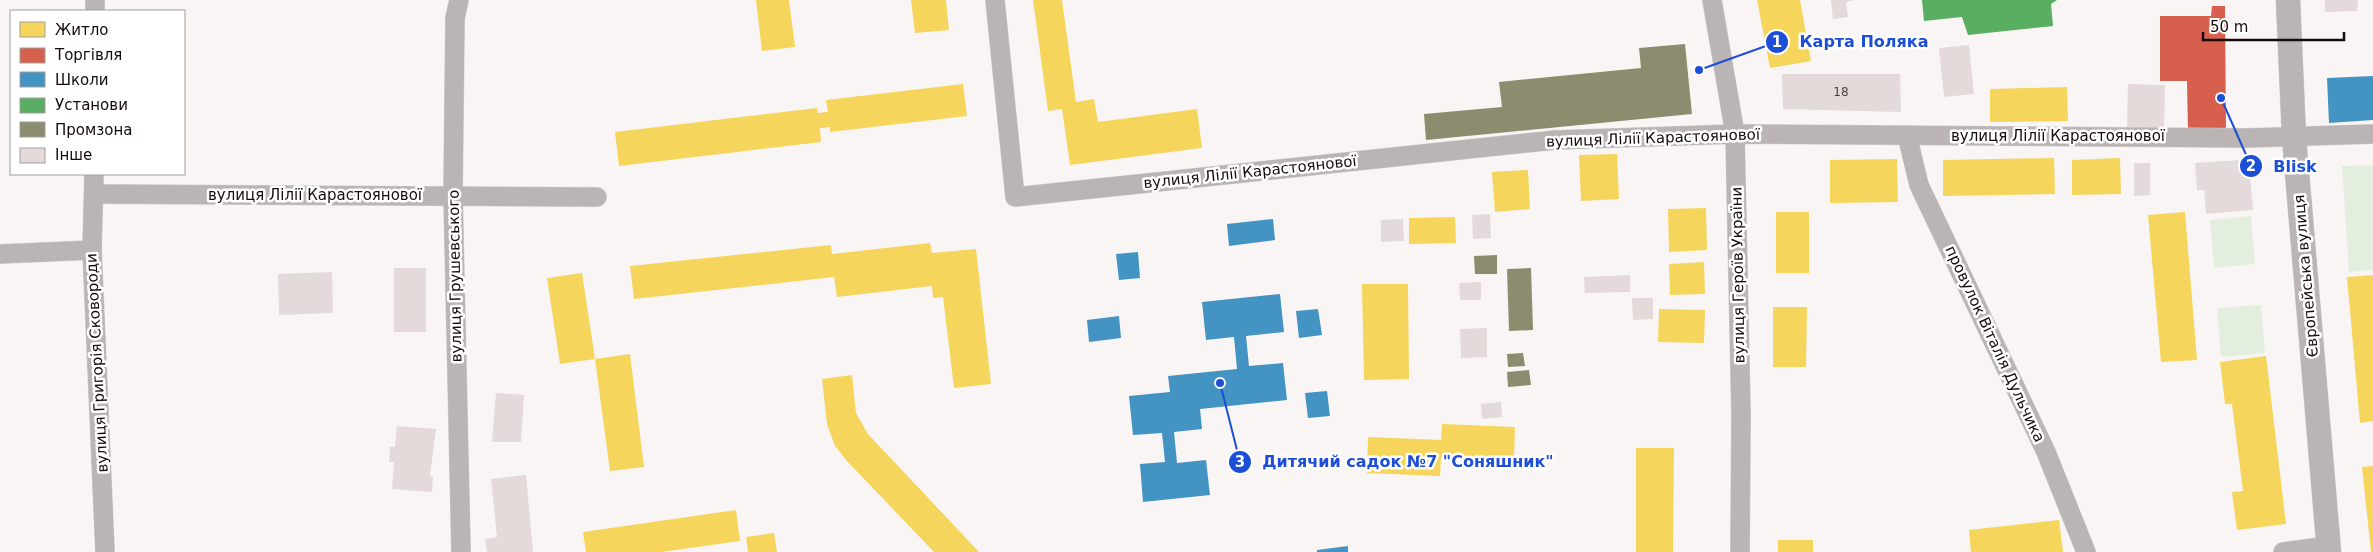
<svg xmlns="http://www.w3.org/2000/svg" width="2373" height="552" font-family="'DejaVu Sans',sans-serif">
  <rect width="100%" height="100%" fill="#f9f5f5"/>
  <!-- green -->
  <g fill="#e4eedf">
    <path d="M2373,165V270L2349,272L2342,166Z"/>
    <path d="M2251,216L2255,264L2214,268L2210,220Z"/>
    <path d="M2261,305L2265,353L2221,357L2217,308Z"/>
  </g>
  <!-- homes -->
  <g fill="#f6d55c">
    <path d="M756,0H789L795,47L762,51Z"/>
    <path d="M911,0H946L949,30L915,33Z"/>
    <path d="M1033,0H1062L1076,102L1094,99L1098,122L1197,109L1202,148L1070,165L1062,109L1048,111Z"/>
    <path d="M1757,0H1800L1811,61L1770,68Z"/>
    <path d="M963,84L967,116L830,132V127L820,128L821,142L619,166L615,132L817,108L818,113L828,112L826,100Z"/>
    <path d="M2067,87L2068,121L1990,122V89Z"/>
    <path d="M1617,154L1619,199L1581,201L1579,155Z"/>
    <path d="M2054,158L2055,194L1943,196V160Z"/>
    <path d="M2120,158L2121,194L2072,195V160Z"/>
    <path d="M1897,159L1898,202L1830,203V160Z"/>
    <path d="M1528,170L1530,209L1495,212L1492,172Z"/>
    <path d="M1706,208L1707,250L1669,252L1668,209Z"/>
    <rect x="1776" y="212" width="33" height="61"/>
    <path d="M2185,212L2197,360L2161,362L2148,215Z"/>
    <path d="M1455,217L1456,243L1409,244V218Z"/>
    <path d="M930,243L932,253L976,249L991,384L954,388L943,297L933,298L932,286L837,297L834,277L634,299L630,266L831,245L832,254Z"/>
    <path d="M1704,262L1705,294L1670,295L1669,264Z"/>
    <path d="M582,273L595,359L560,364L547,278Z"/>
    <path d="M2373,275V421L2360,423L2347,277Z"/>
    <path d="M1362,284H1408L1409,379L1364,380Z"/>
    <path d="M1773,307H1807L1806,367H1773Z"/>
    <path d="M1659,309L1705,310L1704,343L1658,342Z"/>
    <path d="M630,354L644,467L610,471L595,359Z"/>
    <path d="M2266,356L2286,524L2237,530L2232,492L2243,491L2232,404H2225L2220,362Z"/>
    <path d="M852,375L856,413L868,434L979,552H934L847,461L835,446L827,424L822,379Z"/>
    <path d="M1442,424L1515,427L1514,461L1441,458L1440,476L1367,473L1368,437L1441,440Z"/>
    <path d="M1636,448H1674L1673,552H1636Z"/>
    <path d="M2373,466V552H2371L2362,467Z"/>
    <path d="M736,510L740,541L661,552H586L583,532Z"/>
    <path d="M2059,520L2063,552H1971L1969,530Z"/>
    <path d="M774,533L777,552H748L746,537Z"/>
    <rect x="1778" y="540" width="35" height="12"/>
  </g>
  <!-- shops -->
  <path fill="#d6604d" d="M2212,6H2225L2226,131H2188L2187,81H2160V16H2211Z"/>
  <!-- schools -->
  <g fill="#4393c3">
    <path d="M2373,76V120L2329,123L2327,78Z"/>
    <path d="M1273,219L1275,240L1229,246L1227,224Z"/>
    <path d="M1138,252L1140,278L1119,280L1116,254Z"/>
    <path d="M1280,294L1284,332L1246,336L1249,366L1283,363L1287,400L1200,409L1202,429L1174,432L1177,463L1206,460L1210,495L1143,502L1140,464L1165,462L1162,433L1133,435L1129,396L1170,392L1168,376L1237,369L1234,337L1206,340L1202,302Z"/>
    <path d="M1318,309L1322,335L1299,338L1296,311Z"/>
    <path d="M1119,316L1121,338L1089,342L1087,320Z"/>
    <path d="M1327,391L1330,416L1308,418L1305,393Z"/>
    <path d="M1348,546V552H1317V550Z"/>
  </g>
  <!-- public -->
  <path fill="#5aae61" d="M1922,0H2057L2051,4L2053,26L1968,35L1962,17L1924,21Z"/>
  <!-- industry -->
  <g fill="#8c8c6e">
    <path d="M1685,44L1692,114L1426,140L1424,114L1502,107L1499,82L1641,68L1639,48Z"/>
    <path d="M1497,255V274H1475L1474,256Z"/>
    <path d="M1531,268L1533,330L1509,331L1507,269Z"/>
    <path d="M1523,353L1525,366L1508,367L1507,354Z"/>
    <path d="M1529,370L1531,385L1508,387L1507,372Z"/>
  </g>
  <!-- building -->
  <g fill="#e4dada">
    <path d="M1831,0H1854L1846,2L1848,17L1833,19Z"/>
    <path d="M2325,0H2358L2357,11L2325,12Z"/>
    <path d="M1969,45L1974,94L1944,97L1939,48Z"/>
    <path d="M1782,74H1900L1901,112L1783,109Z"/>
    <path d="M2128,84L2165,85L2164,128L2127,127Z"/>
    <path d="M2242,160L2249,166L2253,210L2206,214L2204,190H2197L2195,163Z"/>
    <path d="M2134,163H2150V195L2134,196Z"/>
    <path d="M1490,214L1491,238L1473,239L1472,215Z"/>
    <path d="M1403,219L1404,241L1381,242V220Z"/>
    <rect x="394" y="268" width="32" height="64"/>
    <path d="M332,272L333,313L279,315L278,274Z"/>
    <path d="M1630,275V292L1585,293L1584,277Z"/>
    <path d="M1481,282V300H1460L1459,283Z"/>
    <path d="M1632,298H1653V319L1633,320Z"/>
    <path d="M1487,328V357L1461,358L1460,329Z"/>
    <path d="M496,393L524,395L521,442H492Z"/>
    <path d="M1501,402L1502,417L1482,419L1481,404Z"/>
    <path d="M397,426L436,429L430,476L433,477L432,492L392,489L394,462H389L390,447H395Z"/>
    <path d="M526,475L533,552H487L485,539L497,537L491,479Z"/>
  </g>
  <g fill="none" stroke-linecap="round" stroke-linejoin="round">
    <!-- minor casing -->
    <g stroke="#d4d0d0" stroke-width="20">
      <g id="minor">
        <path d="M459,0L455,18L453,195L461,552"/>
        <path d="M995,0L1015,197L1555,140L1735,134L2246,138L2373,134"/>
        <path d="M1712,0L1735,134L1741,414L1740,552"/>
        <path d="M95,11V0"/>
        <path d="M1907,135L1919,185L2046,452L2086,552"/>
        <path d="M94,174L92,250L105,552"/>
        <path d="M94,194L597,197"/>
        <path d="M0,254L92,250"/>
        <path d="M2283,552L2328,546"/>
      </g>
    </g>
    <!-- tertiary casing -->
    <g stroke="#d4d0d0" stroke-width="25">
      <path id="tertiary" d="M2288,0L2294,137L2329,552"/>
    </g>
    <!-- minor -->
    <use href="#minor" stroke="#bab4b5" stroke-width="19"/>
    <!-- tertiary -->
    <use href="#tertiary" stroke="#bab4b5" stroke-width="24"/>
  </g>
  <g text-anchor="middle" stroke-width="5" stroke-linejoin="round" paint-order="stroke">
    <!-- number labels -->
    <g font-size="12" fill="#4e4142">
      <text x="1841" y="96">18</text>
    </g>
    <!-- street labels -->
    <g font-size="15" fill="#170a0b" stroke="#fff">
      <text x="2058" y="141">вулиця Лілії Карастоянової</text>
      <text transform="translate(1653 138) rotate(-2)" y="5">вулиця Лілії Карастоянової</text>
      <text transform="translate(1250 172) rotate(-6)" y="5">вулиця Лілії Карастоянової</text>
      <text x="315" y="200">вулиця Лілії Карастоянової</text>
      <text transform="translate(1738 275) rotate(-91)" y="5">вулиця Героїв України</text>
      <text transform="translate(455 276) rotate(-91)" y="5">вулиця Грушевського</text>
      <text transform="translate(2306 276) rotate(-95)" y="5">Європейська вулиця</text>
      <text transform="translate(1995 344) rotate(65)" y="5">провулок Віталія Дульчика</text>
      <text transform="translate(97 363) rotate(-93)" y="5">вулиця Григорія Сковороди</text>
    </g>
  </g>
  <!-- callouts -->
  <path fill="none" stroke="#1d4ed8" stroke-width="2" d="M1699 70L1777 42M2221 98L2251 166M1220 383L1240 462"/>
  <g fill="#1d4ed8" stroke="#fff" stroke-width="2">
    <circle cx="1699" cy="70" r="5"/>
    <circle cx="2221" cy="98" r="5"/>
    <circle cx="1220" cy="383" r="5"/>
    <circle cx="1777" cy="42" r="12"/>
    <circle cx="2251" cy="166" r="12"/>
    <circle cx="1240" cy="462" r="12"/>
  </g>
  <g font-size="15" text-anchor="middle" font-weight="bold" fill="#fff">
    <text x="1777" y="47">1</text>
    <text x="2251" y="171">2</text>
    <text x="1240" y="467">3</text>
  </g>
  <g font-size="16" text-anchor="middle" font-weight="bold" fill="#1d4ed8" stroke="#fff" stroke-width="5" stroke-linejoin="round" paint-order="stroke">
    <text x="1864" y="47">Карта Поляка</text>
    <text x="2295" y="172">Blisk</text>
    <text x="1408" y="467">Дитячий садок №7 "Соняшник"</text>
  </g>
  <!-- legend -->
  <rect x="10" y="10" width="175" height="165" fill="#ffffff" stroke="#a29d9d"/>
  <rect x="20" y="22" width="25" height="15" fill="#f6d55c" stroke="#a29d9d"/>
  <text x="55" y="35" font-size="15" fill="#170a0b">Житло</text>
  <rect x="20" y="48" width="25" height="15" fill="#d6604d" stroke="#a29d9d"/>
  <text x="55" y="60" font-size="15" fill="#170a0b">Торгівля</text>
  <rect x="20" y="72" width="25" height="15" fill="#4393c3" stroke="#a29d9d"/>
  <text x="55" y="85" font-size="15" fill="#170a0b">Школи</text>
  <rect x="20" y="98" width="25" height="15" fill="#5aae61" stroke="#a29d9d"/>
  <text x="55" y="110" font-size="15" fill="#170a0b">Установи</text>
  <rect x="20" y="122" width="25" height="15" fill="#8c8c6e" stroke="#a29d9d"/>
  <text x="55" y="135" font-size="15" fill="#170a0b">Промзона</text>
  <rect x="20" y="148" width="25" height="15" fill="#e4dada" stroke="#a29d9d"/>
  <text x="55" y="160" font-size="15" fill="#170a0b">Інше</text>
  <!-- scale -->
  <path d="M2203 32v8h141v-8" fill="none" stroke="#170a0b" stroke-width="2.5"/>
  <text x="2210" y="32" font-size="15" fill="#170a0b" stroke="#ffffff" stroke-width="4" paint-order="stroke">50 m</text>
</svg>
